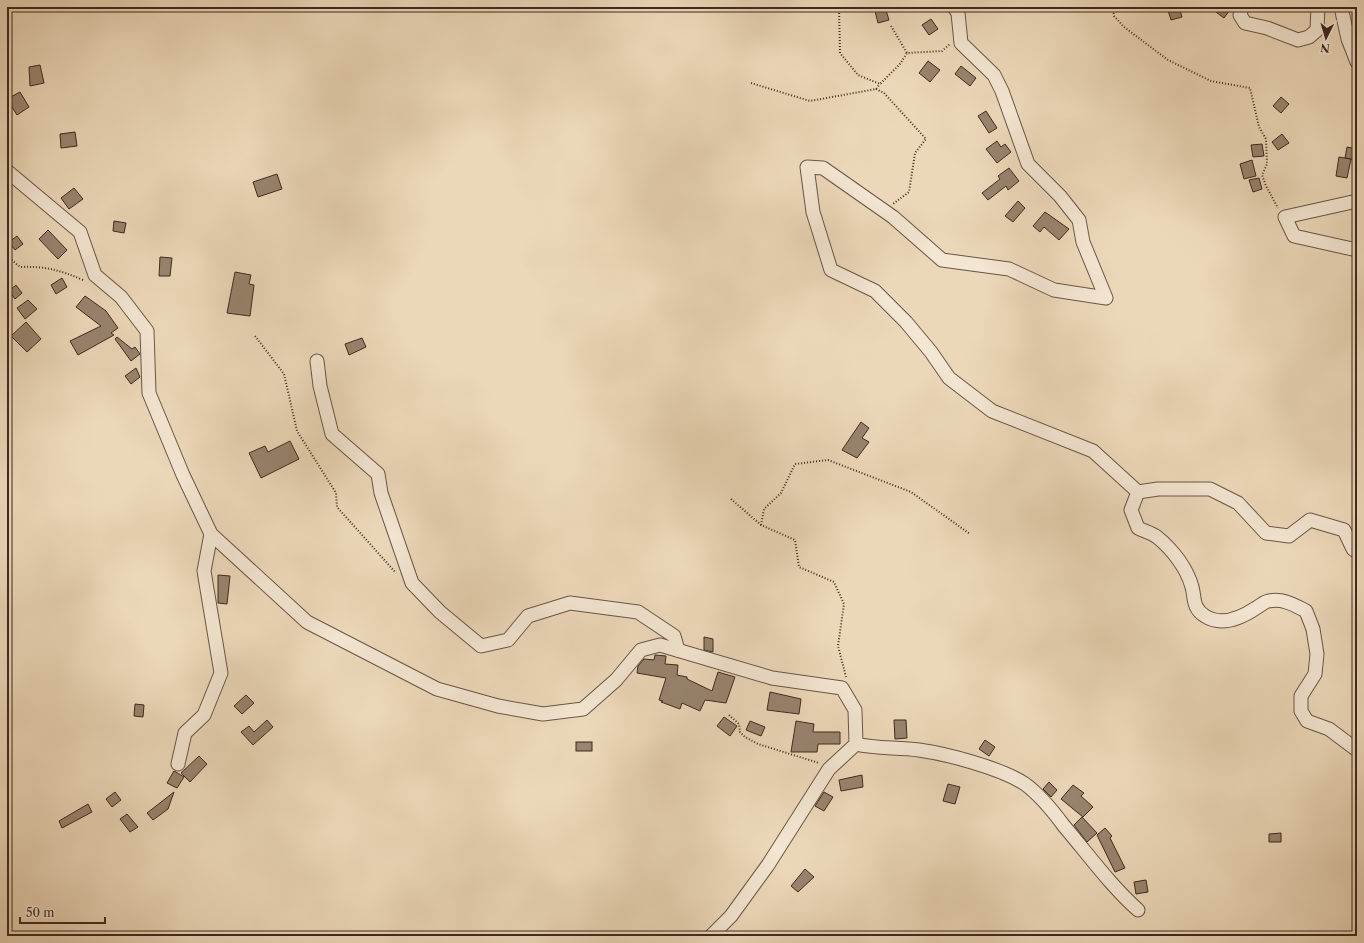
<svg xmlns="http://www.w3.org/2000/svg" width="1364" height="943" font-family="'Libre Caslon Text',serif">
  <rect width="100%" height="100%" fill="#ecd8b9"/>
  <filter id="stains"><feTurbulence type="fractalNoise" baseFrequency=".005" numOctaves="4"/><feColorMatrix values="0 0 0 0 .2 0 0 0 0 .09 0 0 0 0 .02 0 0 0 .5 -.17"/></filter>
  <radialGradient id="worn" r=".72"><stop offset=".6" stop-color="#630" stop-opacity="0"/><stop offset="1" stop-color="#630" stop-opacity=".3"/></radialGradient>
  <!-- building -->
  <g fill="#98846f" stroke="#3e291f">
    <path d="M874,7H885L889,20L878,23Z"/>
    <path d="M1167,7H1179L1182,17L1171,20Z"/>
    <path d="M1220,7H1232L1224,18L1216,12Z"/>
    <path d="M931,19L938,29L929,35L922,25Z"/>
    <path d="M928,61L940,70L930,82L919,73Z"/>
    <path d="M40,65L44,83L30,86L29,67Z"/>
    <path d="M961,66L976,78L970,86L955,74Z"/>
    <path d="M20,92L29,107L17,115L7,99Z"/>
    <path d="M1281,97L1289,104L1281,113L1273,106Z"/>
    <path d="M986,111L997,128L989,133L978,116Z"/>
    <path d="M75,132L77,146L61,148L60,134Z"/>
    <path d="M1282,134L1289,143L1278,150L1272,142Z"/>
    <path d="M997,141L1001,147L1005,144L1011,152L997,163L986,149Z"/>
    <path d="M1262,144L1264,156L1253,157L1251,145Z"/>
    <path d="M1347,147L1357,149V160L1345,158L1351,159L1347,178L1336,176L1339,157L1345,158Z"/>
    <path d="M1252,160L1256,176L1244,179L1240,164Z"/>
    <path d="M1009,168L1019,181L1008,190L1006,186L988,200L982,193L1000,179L998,176Z"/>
    <path d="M277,174L282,189L258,197L253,182Z"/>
    <path d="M1259,178L1262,189L1253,192L1249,180Z"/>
    <path d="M74,188L83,199L69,209L61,198Z"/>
    <path d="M1018,201L1025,208L1013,222L1005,216Z"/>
    <path d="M1045,212L1069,229L1059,240L1044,227L1040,232L1033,226Z"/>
    <path d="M114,221L126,223L124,233L113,231Z"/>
    <path d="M48,230L67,250L58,259L39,239Z"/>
    <path d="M17,236L23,244L15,250L9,242Z"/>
    <path d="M160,257L172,258L170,276H159Z"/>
    <path d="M235,272L251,275L249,284L254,285L250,316L227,313Z"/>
    <path d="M62,278L67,287L56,294L51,285Z"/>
    <path d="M16,285L22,293L15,299L9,291Z"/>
    <path d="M85,296L106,311L118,328L111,333L114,335L78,355L70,341L101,326L76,307Z"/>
    <path d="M28,300L37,309L25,319L17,308Z"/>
    <path d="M26,322L41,339L27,352L11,336Z"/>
    <path d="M117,337L132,349L135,347L140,354L131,361L115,339Z"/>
    <path d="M362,338L366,347L349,355L345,344Z"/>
    <path d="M136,368L140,377L131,384L125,376Z"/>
    <path d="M861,422L869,428L862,438L869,442L857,458L842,450Z"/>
    <path d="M290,441L299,459L261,478L249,453L265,446L268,452Z"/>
    <path d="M218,575L230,576L227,604L218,603Z"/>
    <path d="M704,637L713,639V652L704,650Z"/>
    <path d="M655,655L666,656L665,664L678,665L677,675L687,677V679L712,691L718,672L735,677L726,703L705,700L700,711L682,703L680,709L661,702L663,701L659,700L666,678L637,673L638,666L644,659L654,660Z"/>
    <path d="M770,692L801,699L799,714L767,710Z"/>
    <path d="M246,695L254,703L242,714L234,706Z"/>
    <path d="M135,704L144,705L143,717L134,716Z"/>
    <path d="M724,717L737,726L730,736L717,726Z"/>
    <path d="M267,720L273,727L253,745L241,732L249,726L254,732Z"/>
    <path d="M894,720H906L907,738L895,739Z"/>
    <path d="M750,721L765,727L761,736L746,730Z"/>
    <path d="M796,721L814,724L813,732H840V744H818L817,752H791Z"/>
    <path d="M985,740L995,747L989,756L979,749Z"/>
    <rect x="576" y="742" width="16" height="9"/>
    <path d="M199,756L207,764L190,782L181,773Z"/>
    <path d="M174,771L184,777L177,788L167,783Z"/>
    <path d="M862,775L863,787L841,791L839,780Z"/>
    <path d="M1049,782L1057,790L1051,797L1043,789Z"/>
    <path d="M948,784L960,787L955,804L943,801Z"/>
    <path d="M1073,785L1084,793L1081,796L1093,807L1083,817L1061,799Z"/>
    <path d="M115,792L121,800L112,807L106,799Z"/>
    <path d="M174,792L168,809L153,820L147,813Z"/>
    <path d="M824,792L833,797L824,811L815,806Z"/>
    <path d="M88,804L92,812L62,828L59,821Z"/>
    <path d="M127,814L138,827L130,832L120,819Z"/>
    <path d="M1082,817L1097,833L1087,842L1074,825Z"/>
    <path d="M1105,828L1112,836L1110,838L1125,868L1115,872L1097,835Z"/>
    <path d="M1281,833V842H1269V834Z"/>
    <path d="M805,869L814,877L798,892L791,886Z"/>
    <path d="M1146,880L1148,892L1136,894L1134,882Z"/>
  </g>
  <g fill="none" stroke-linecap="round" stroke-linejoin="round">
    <!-- minor casing -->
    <g stroke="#6a5546" stroke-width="15">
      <g id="minor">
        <path d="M954,7L958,13L961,43L994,75L1002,91L1028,164L1060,196L1079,220L1083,242L1106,298L1054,290L1009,269L942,260L893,217L823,168L807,167L813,212L831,270L875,291L906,322L931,352L949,378L992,411L1093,451L1138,492"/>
        <path d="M1242,7L1240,15L1245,23L1267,28L1298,40L1309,37L1317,30L1318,7"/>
        <path d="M1341,7L1348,39L1357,62"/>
        <path d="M7,171L80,232L95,275L121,297L147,331L149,393L183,475L211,534L307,622L437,689L498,706L543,714L583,709L616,680L641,650L660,645L772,678L842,688L855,710L856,744L829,769L768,865L731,916L711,936"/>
        <path d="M1357,201L1285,217L1294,236L1357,250"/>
        <path d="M317,361L320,386L332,434L378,474L381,493L412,583L440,612L481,646L508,640L528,616L570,603L638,612L674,636L678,650"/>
        <path d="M1138,492L1131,510L1138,528C1144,531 1152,533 1157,537C1172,549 1187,568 1192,587C1195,597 1192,608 1205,616C1222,627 1241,618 1256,608C1260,606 1265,601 1269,601C1283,598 1294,605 1306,611L1313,629L1317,654L1315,674L1301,696V711L1307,721L1329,729L1357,750"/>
        <path d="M1138,492L1158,489H1210L1238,503L1266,533L1289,536L1310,520L1344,530L1353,549L1357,552"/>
        <path d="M856,744C876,749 897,747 919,750C947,754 1001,768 1025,784C1040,795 1053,811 1064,826C1088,854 1110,885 1138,910"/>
        <path d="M178,764L185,733L204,715L221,673L204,571L211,534"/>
      </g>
    </g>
    <!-- path -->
    <g stroke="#3e291f" stroke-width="2" stroke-dasharray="1 2" stroke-linecap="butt">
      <path d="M839,7L840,53L858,75L880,84L900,64L907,53"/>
      <path d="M1113,7L1114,16L1124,27L1168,60L1211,81L1250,88L1259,127L1266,139L1267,164L1262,175L1266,186L1278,208"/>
      <path d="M891,26L907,53L942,51L950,44"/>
      <path d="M751,83L810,101L876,89L880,84"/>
      <path d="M876,89L884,93L926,139L915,153L909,192L893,204"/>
      <path d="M7,256L20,267C45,266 60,270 83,280"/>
      <path d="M255,336L284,374L297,431L336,493L337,507L396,573"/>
      <path d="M731,499L761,525L795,540L799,567L834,582L844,604L838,646L846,677"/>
      <path d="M761,525L764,509L781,493L795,464L828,460L911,492L970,534"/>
      <path d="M729,715L739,724L740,732L745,737L758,744L819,763"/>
    </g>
    <!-- minor -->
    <use href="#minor" stroke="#f3e6d2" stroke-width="13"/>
  </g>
  <!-- margin -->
  <rect width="1364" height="943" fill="none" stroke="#ecd8b9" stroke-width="24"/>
  <rect x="8" y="8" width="1348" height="927" fill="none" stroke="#3e291f" stroke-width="2"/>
  <rect x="12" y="12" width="1340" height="919" fill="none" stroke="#3e291f"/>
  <!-- north arrow -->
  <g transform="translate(1326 38) rotate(185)" stroke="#f3e6d2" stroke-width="3" paint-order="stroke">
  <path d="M0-3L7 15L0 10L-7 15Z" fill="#3e291f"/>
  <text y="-6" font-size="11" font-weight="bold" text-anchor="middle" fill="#3e291f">N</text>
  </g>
  <!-- scale -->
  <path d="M20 917v6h85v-6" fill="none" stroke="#3e291f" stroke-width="2"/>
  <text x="26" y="917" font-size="12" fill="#3e291f" stroke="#f3e6d2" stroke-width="3" paint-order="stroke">50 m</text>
  <rect width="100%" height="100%" filter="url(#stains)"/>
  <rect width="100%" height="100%" fill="url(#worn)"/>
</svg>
